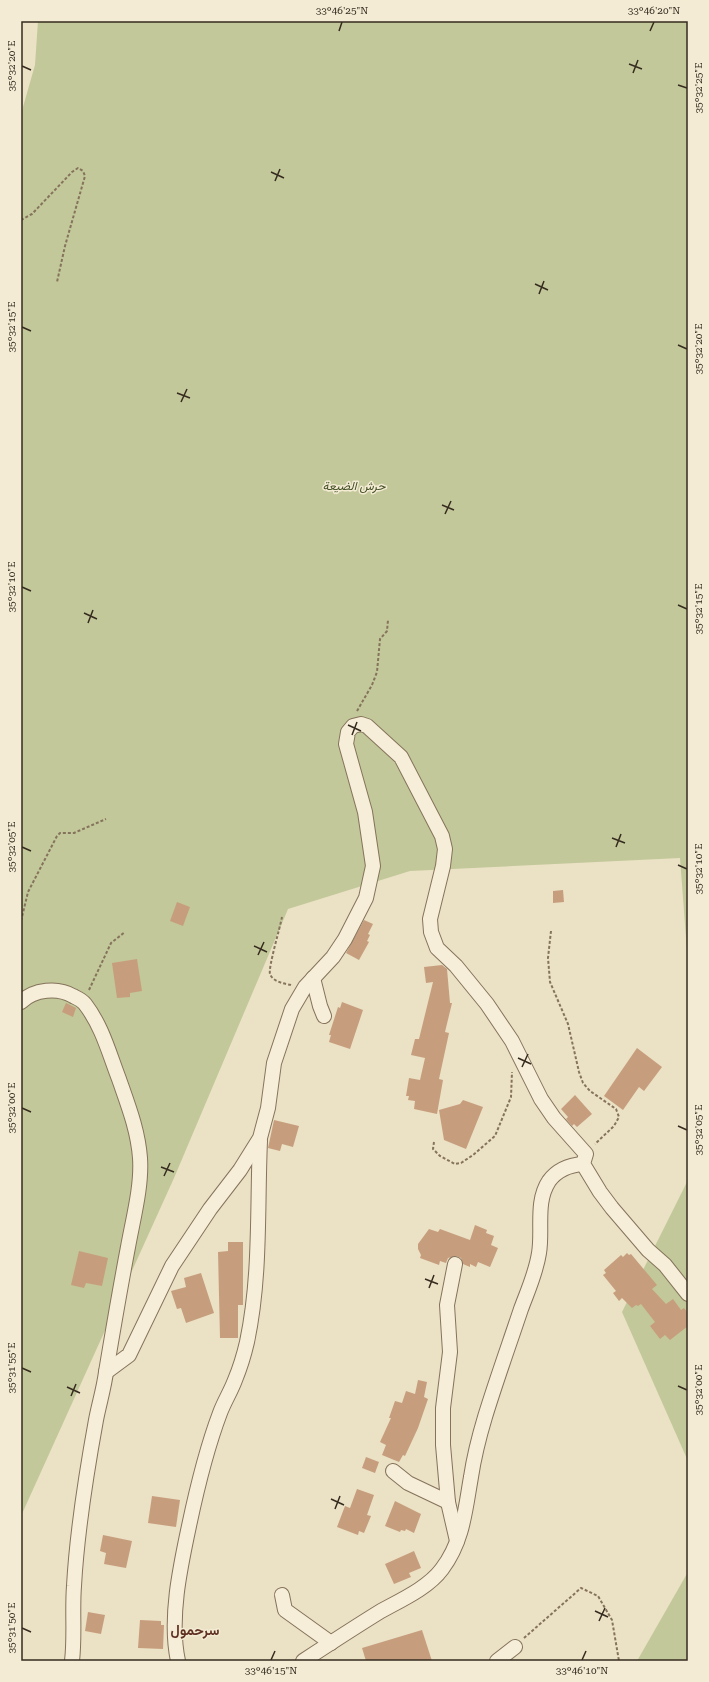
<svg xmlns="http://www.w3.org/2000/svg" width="709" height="1682" font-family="'Roboto Serif',Vazirmatn,serif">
  <rect width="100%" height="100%" fill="#ebe1c5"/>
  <!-- green -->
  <g fill="#c2c899">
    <path d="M38,21H688V964L680,858L410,871L288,909L174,1178L21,1516V114L35,65Z"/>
    <path d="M688,1180V1461L622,1312Z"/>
    <path d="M688,1572V1661H637Z"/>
  </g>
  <!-- building -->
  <g fill="#c79e7d">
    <path d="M563,890L564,902L553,903V891Z"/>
    <path d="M177,902L190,907L183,926L170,921Z"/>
    <path d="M364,920L373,924L368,934L370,935L367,941L369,942L359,960L346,953Z"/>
    <path d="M137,959L142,991L130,993V997L117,998L112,963Z"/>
    <path d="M442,965L447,969L450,1003H452L445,1032L449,1033L439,1079L443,1080L437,1114L414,1109L415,1101L408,1100L409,1096H406L409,1078L420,1080L425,1058L411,1055L415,1039H419L433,982L426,983L424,967Z"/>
    <path d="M342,1002L363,1010L350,1049L329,1042L331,1035H329L338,1007L340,1008Z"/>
    <path d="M66,1003L76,1008L73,1017L62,1012Z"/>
    <path d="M637,1048L662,1067L644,1091L639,1087L623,1110L604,1096Z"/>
    <path d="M575,1095L592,1114L577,1127L574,1124L572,1126L566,1119L568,1117L561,1109Z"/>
    <path d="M463,1100L483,1107L466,1149L444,1140L439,1110L460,1104Z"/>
    <path d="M274,1120L299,1126L293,1147L282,1144L280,1151L268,1148Z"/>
    <path d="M475,1225L487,1230L486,1233L494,1236L491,1245L498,1248L490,1267L478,1262L476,1267L470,1264V1267L463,1264L461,1258L456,1256L448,1258L446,1263L440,1261L439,1265L420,1258L421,1255L418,1249V1244L429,1229L438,1232L440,1229L470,1240Z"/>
    <path d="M228,1242H243V1305H238V1338H220L218,1252L228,1251Z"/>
    <path d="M79,1251L108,1258L102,1286L86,1283L84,1288L71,1285Z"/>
    <path d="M627,1253L629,1255L631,1254L657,1285L652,1289L666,1304L673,1299L681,1310L684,1308L688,1313V1326L670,1340L665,1335L660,1339L650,1326L655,1322L641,1304L638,1306L636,1305L632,1308L622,1298L619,1301L613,1293L616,1291L603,1275L606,1273L604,1270L621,1255L623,1257Z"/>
    <path d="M201,1273L214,1313L186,1323L181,1308L177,1309L171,1291L186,1287L184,1278Z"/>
    <path d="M418,1380L427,1382L424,1397L428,1399L418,1428L405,1456L403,1455L399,1462L382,1455L386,1445L380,1442L391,1418H389L395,1401L402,1403L406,1391L415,1394Z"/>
    <path d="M366,1457L379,1462L375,1473L362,1468Z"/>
    <path d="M357,1489L374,1495L367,1515L371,1516L364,1533L359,1531L358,1535L337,1527L345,1506L350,1508Z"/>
    <path d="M152,1496L180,1500L176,1527L148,1523Z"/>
    <path d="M395,1501L421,1514L414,1533L406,1529L405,1531L401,1530L400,1532L385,1526Z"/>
    <path d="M103,1535L132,1541L126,1568L104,1564L106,1553L100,1551Z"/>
    <path d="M414,1551L421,1568L409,1573L411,1577L394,1584L385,1564Z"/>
    <path d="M88,1612L105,1615L101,1634L85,1631Z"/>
    <path d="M140,1620L161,1621V1625H164L163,1649L138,1648Z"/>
    <path d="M422,1630L432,1661H366L362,1648Z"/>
  </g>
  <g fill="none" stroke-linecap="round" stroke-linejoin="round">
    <!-- minor casing -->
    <g stroke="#85735c" stroke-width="16">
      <g id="minor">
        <path d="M313,978L320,1006L324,1016"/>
        <path d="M21,1002C34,989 58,987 73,996C77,998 82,1000 85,1004C102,1026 109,1053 119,1079C128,1105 138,1130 140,1158C142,1186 133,1219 128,1247C120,1289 113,1330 106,1372C104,1388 99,1404 96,1420C86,1475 77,1531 74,1586C72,1611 75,1636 72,1661"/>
        <path d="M455,1264L447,1305L450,1352L443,1408V1445L448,1502L457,1541"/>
        <path d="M106,1372L129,1355L172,1266L210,1209L240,1170L260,1138L268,1108L274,1063L292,1009L305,987L333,957L345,939L366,898L373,866L365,812L346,744L348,732L353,726L361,724L367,726L401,757L442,836L445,849L443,866L430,919L431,932L437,948L456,966L487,1004L512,1041L541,1099L554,1118L586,1154L583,1164L600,1192L612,1208L648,1250L665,1265L688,1294"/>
        <path d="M393,1471L408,1483L448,1502"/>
        <path d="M282,1595L285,1610L331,1643"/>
        <path d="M178,1661C169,1619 180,1568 189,1526C197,1488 206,1450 220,1413C224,1402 231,1391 235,1380C240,1368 244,1355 247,1342C261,1276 257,1208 260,1141"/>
        <path d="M303,1661C329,1644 355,1627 381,1611C401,1600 428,1588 442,1569C463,1541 465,1511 471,1477C474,1457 479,1437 485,1417C496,1381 509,1345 521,1309C528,1290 536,1273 539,1253C543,1230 535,1202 549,1181C557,1170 570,1165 583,1164"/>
        <path d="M497,1661L515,1647"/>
      </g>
    </g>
    <!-- path -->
    <g stroke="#85735c" stroke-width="2" stroke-dasharray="3 2" stroke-linecap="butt">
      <path d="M21,220L32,214L72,172L78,168L83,171L85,176L65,246L57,282"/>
      <path d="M357,711L372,685L377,672L380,639L387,631L388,620"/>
      <path d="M282,917C280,928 268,968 270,974C273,982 285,984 292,985"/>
      <path d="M21,921L28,892L57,836L60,833H74L106,819"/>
      <path d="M551,931L548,958L550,982L568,1024L579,1072L583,1083L590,1091L616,1109L619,1117L614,1126L595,1144"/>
      <path d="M89,990L111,943L125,932"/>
      <path d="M434,1142L433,1149L440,1156L455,1164L461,1163L473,1155L495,1136L511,1097L512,1072"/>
      <path d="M524,1638L581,1588L598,1596L612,1620L619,1661"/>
    </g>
    <!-- minor -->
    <use href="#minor" stroke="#f6eed8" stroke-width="14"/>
  </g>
  <!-- ticks -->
  <path fill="none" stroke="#362b1f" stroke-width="1.5" d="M339,31L342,22M650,31L654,22M629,64L642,69M22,66L31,70M633,73L638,60M678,85L687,88M271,172L284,178M275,181L280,169M535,284L548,290M539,294L544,281M22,327L31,331M678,345L687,349M177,393L190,398M181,402L187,389M442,505L454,510M445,514L451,501M22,587L31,591M678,605L687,609M84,613L97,619M88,623L93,610M348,725L361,731M352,735L357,722M612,838L625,843M22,847L31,851M616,847L621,834M678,865L687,869M254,946L267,952M258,955L264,942M518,1058L531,1064M522,1067L528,1054M22,1108L31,1112M678,1126L687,1130M161,1167L174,1172M164,1176L170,1163M425,1279L438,1284M429,1288L434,1275M22,1368L31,1372M678,1386L687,1390M67,1387L80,1393M71,1396L76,1384M331,1499L344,1505M335,1509L340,1496M595,1611L608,1617M599,1621L605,1608M22,1628L31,1632M271,1660L275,1651M582,1660L586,1651"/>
  <g text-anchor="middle" stroke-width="3" stroke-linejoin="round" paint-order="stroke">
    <!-- park labels -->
    <g font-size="12" font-style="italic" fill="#455127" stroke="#f3ebd4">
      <text x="354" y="490">حرش الضيعة</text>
    </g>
    <!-- quarter labels -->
    <g font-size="14" font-weight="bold" fill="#5f3021" stroke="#f3ebd4">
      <text x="195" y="1635">سرحمول</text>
    </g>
  </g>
  <!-- border -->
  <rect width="709" height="1682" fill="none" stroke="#f3ebd4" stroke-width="44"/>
  <rect x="22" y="22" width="665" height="1638" fill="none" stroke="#362b1f" stroke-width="1.5"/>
  <g font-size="10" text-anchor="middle" fill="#362b1f">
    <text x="342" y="14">33°46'25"N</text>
    <text x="654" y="14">33°46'20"N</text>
    <text transform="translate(11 66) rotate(-90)" y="4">35°32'20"E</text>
    <text transform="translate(698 88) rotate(-90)" y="4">35°32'25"E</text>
    <text transform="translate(11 327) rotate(-90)" y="4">35°32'15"E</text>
    <text transform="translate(698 349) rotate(-90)" y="4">35°32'20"E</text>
    <text transform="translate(11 587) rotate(-90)" y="4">35°32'10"E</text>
    <text transform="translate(698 609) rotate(-90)" y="4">35°32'15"E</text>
    <text transform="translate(11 847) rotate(-90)" y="4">35°32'05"E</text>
    <text transform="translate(698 869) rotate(-90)" y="4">35°32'10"E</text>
    <text transform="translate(11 1108) rotate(-90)" y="4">35°32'00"E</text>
    <text transform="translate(698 1130) rotate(-90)" y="4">35°32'05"E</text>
    <text transform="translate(11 1368) rotate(-90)" y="4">35°31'55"E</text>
    <text transform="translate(698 1390) rotate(-90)" y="4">35°32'00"E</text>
    <text transform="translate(11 1628) rotate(-90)" y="4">35°31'50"E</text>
    <text x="271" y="1674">33°46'15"N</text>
    <text x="582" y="1674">33°46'10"N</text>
  </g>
</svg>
